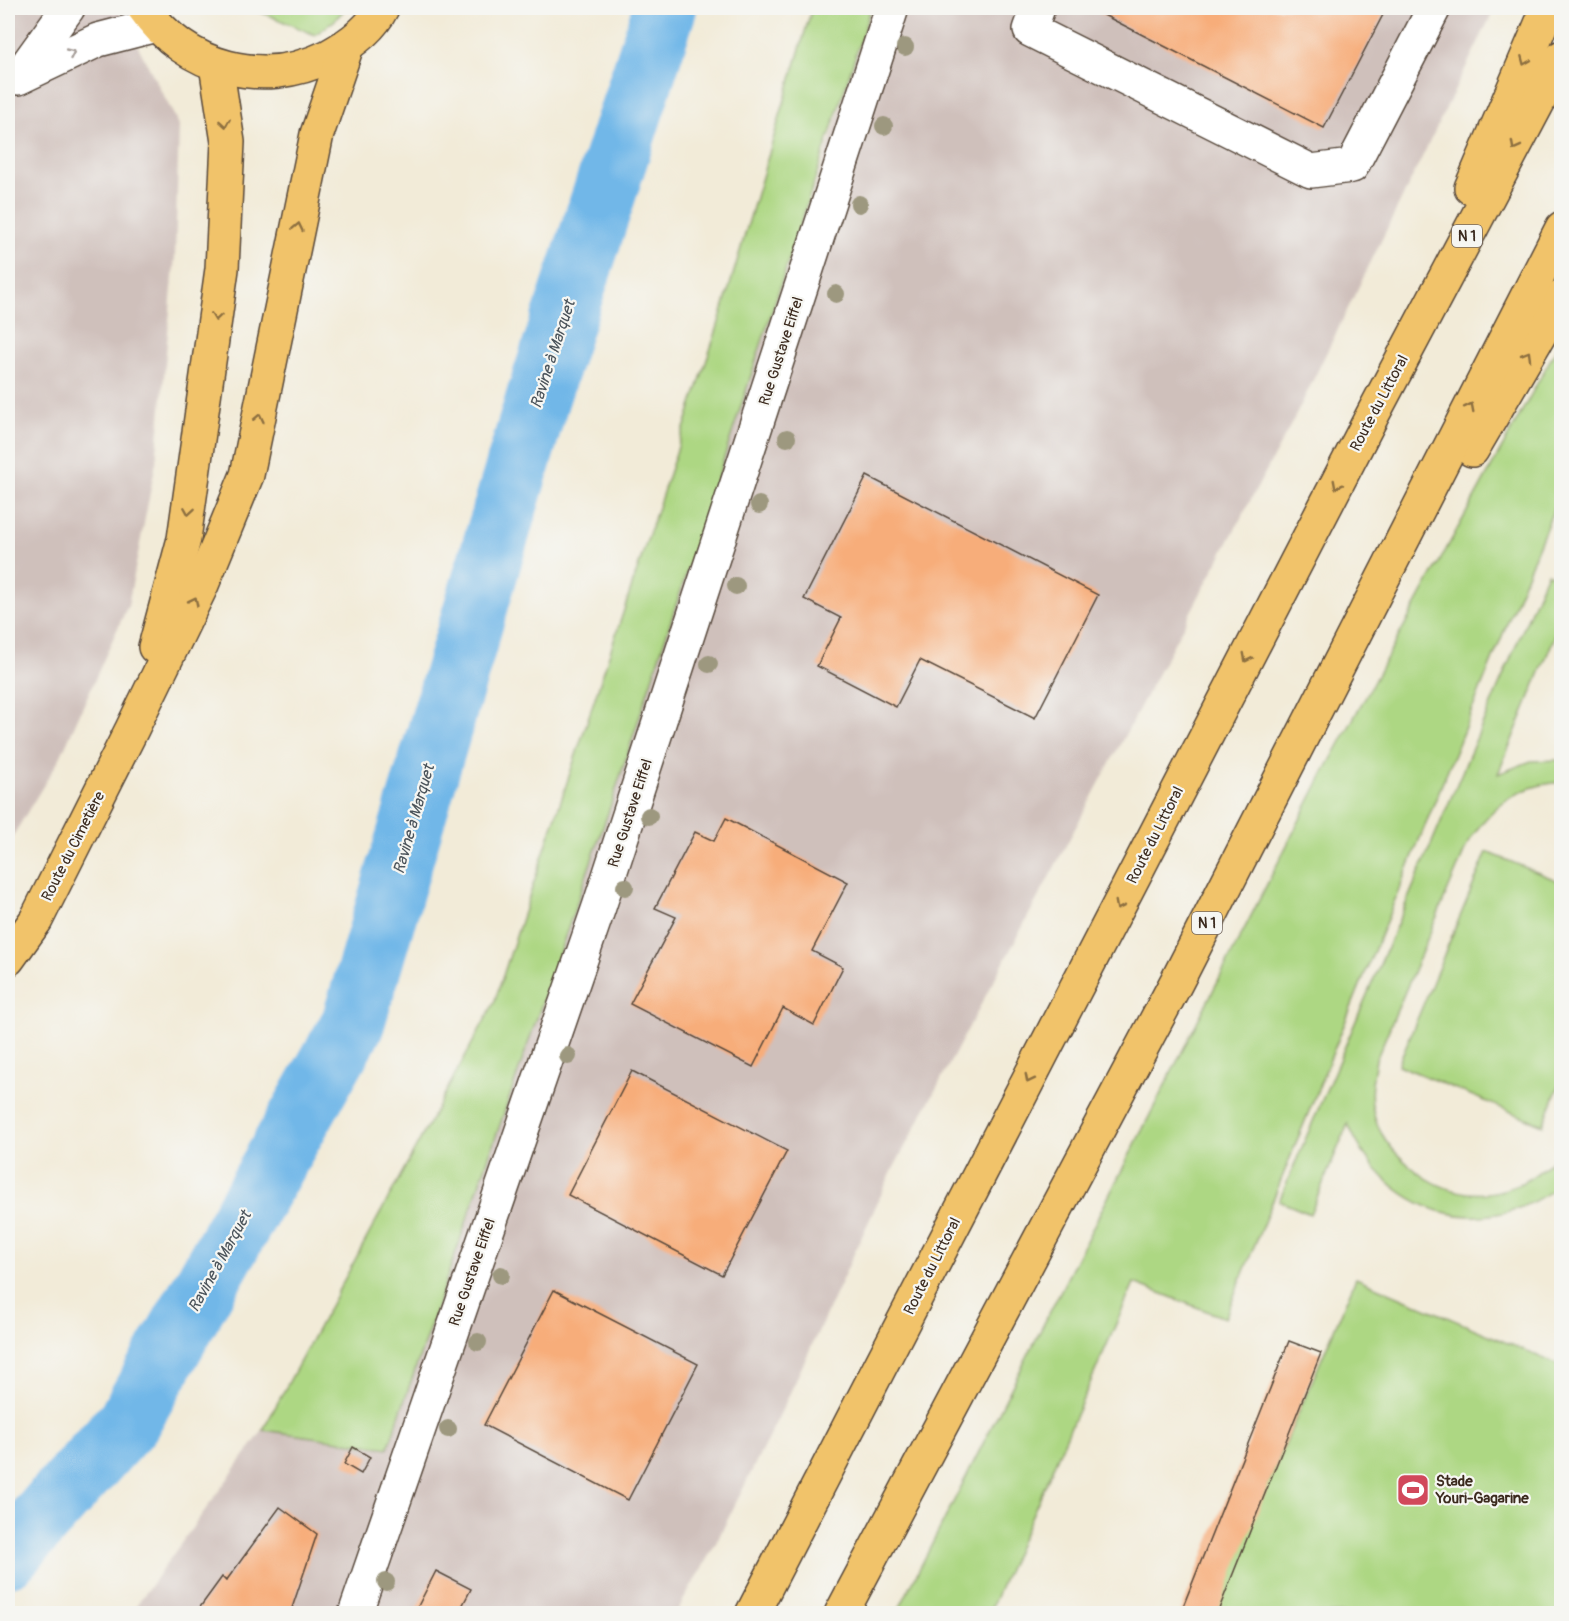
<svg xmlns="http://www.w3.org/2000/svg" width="1569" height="1621" font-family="Pangolin,sans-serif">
  <rect width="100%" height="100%" fill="#f6f6f2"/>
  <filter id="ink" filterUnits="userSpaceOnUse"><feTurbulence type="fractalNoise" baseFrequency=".0167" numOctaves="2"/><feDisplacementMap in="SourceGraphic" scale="12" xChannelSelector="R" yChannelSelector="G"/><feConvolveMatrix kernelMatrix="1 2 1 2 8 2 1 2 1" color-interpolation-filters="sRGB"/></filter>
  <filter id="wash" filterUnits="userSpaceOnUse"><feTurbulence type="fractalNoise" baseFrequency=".008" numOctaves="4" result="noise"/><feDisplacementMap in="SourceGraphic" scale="24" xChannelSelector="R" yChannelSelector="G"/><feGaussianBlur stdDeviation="1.35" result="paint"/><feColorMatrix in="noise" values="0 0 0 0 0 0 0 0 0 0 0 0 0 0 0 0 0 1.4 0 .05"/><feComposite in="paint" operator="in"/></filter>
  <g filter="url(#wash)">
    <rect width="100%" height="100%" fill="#f2ebd8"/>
    <!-- industrial -->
    <g fill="#cfc0bb">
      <path d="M8,8H118L179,125L175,256L156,462L128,605L60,758L8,844Z"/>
      <path d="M872,8H1495L1296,415L891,1173L783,1408L715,1545L676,1613L130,1614L263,1430L374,1441L616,778L820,173Z"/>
    </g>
    <!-- green -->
    <g fill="#add783" stroke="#748050" stroke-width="1.5">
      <path d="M251,8H346L334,21L315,35Z"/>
      <path d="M812,8H871L611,804L388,1448L263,1430L494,1003L717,329Z"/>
      <path d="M1561,340V491L1225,1318L1134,1283L989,1613H897L1322,776Z"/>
      <path d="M1547,573L1561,579V621L1498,774L1531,761L1561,760V782C1516,786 1492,805 1468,843L1376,1060C1373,1077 1369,1093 1373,1110C1378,1134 1391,1150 1410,1166C1460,1209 1520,1200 1561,1150V1184C1482,1246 1386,1214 1348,1124L1310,1214L1279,1201Z"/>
      <path d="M1487,852L1561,882V1080L1543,1125L1398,1065Z"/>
      <path d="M1356,1278L1561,1366V1613L1213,1614Z"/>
    </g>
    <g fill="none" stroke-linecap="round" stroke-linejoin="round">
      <!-- river -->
      <path stroke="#71b7e8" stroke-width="64" d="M8,1555L129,1421L353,1023L538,397L665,8"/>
    </g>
    <g id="blocks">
      <!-- building -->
      <g fill="#f7ad7a">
        <path d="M1090,8H1383L1386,9L1324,128Z"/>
        <path d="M867,476L1098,595L1035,718L920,660L896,707L817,666L841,618L804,599Z"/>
        <path d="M726,818L848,882L812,951L843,967L814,1025L783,1008L753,1067L630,1004L676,917L655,908L695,832L714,841Z"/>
        <path d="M632,1071L787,1151L722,1275L568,1195Z"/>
        <path d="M554,1290L698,1364L628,1500L484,1425Z"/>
        <path d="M1289,1341L1321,1353L1217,1614H1180Z"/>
        <path d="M353,1447L370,1457L361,1474L344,1464Z"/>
        <path d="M280,1507L317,1534L290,1614H195L222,1577L226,1581Z"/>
        <path d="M436,1571L471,1589L458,1614H414Z"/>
      </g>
    </g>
  </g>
  <g filter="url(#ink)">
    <use href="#blocks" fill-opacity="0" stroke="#56473a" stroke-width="1.5"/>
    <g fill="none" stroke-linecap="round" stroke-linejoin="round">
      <!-- minor casing -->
      <g stroke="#56473a" stroke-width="36">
        <g id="minor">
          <path d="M1038,8L1030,30L1311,171L1352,166L1434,8"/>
          <path d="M19,76L68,8"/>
          <path d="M18,78L98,40L156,25"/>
          <path d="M355,1614L599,907L892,8"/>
        </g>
      </g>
      <!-- major casing -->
      <g stroke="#56473a" stroke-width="36">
        <g id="major">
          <path d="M144,8C186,69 263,89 329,56C349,45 372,28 382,8"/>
          <path d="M155,647L184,539L222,269L228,142L216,65"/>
          <path d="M8,959L36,920L132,729L201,587L247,475L317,134L347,46"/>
        </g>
      </g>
      <!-- highway casing -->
      <g stroke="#56473a" stroke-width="36">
        <g id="highway">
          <path d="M1471,188L1548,8"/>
          <path d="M1472,450L1562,296"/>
          <path d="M752,1614L1373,414L1562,57"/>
          <path d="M841,1614L1177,981L1562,228"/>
        </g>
      </g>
      <!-- minor -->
      <use href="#minor" stroke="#fff" stroke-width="33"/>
      <!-- major -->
      <use href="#major" stroke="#f1c36a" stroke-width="33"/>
      <!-- highway -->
      <use href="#highway" stroke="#f1c36a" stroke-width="33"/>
    </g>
    <!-- trees -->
    <g fill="#9d987f">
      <circle cx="905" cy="47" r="9"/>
      <circle cx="884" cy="126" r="9"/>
      <circle cx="859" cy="204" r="9"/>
      <circle cx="836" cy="294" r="9"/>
      <circle cx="787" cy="438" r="9"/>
      <circle cx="759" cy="505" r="9"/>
      <circle cx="736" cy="586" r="9"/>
      <circle cx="709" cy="664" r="9"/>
      <circle cx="649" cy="816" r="9"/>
      <circle cx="625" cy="887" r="9"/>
      <circle cx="568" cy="1056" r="9"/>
      <circle cx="501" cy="1275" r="9"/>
      <circle cx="478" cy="1342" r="9"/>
      <circle cx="448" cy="1429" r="9"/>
      <circle cx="386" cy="1582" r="9"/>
    </g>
    <!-- one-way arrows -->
    <defs><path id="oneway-chevron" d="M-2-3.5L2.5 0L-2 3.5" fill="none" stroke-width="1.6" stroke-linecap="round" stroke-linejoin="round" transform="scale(1.5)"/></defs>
    <use stroke="#a79f9a" href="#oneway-chevron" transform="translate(71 53) rotate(-25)"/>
    <g stroke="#8d6f40">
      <use href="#oneway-chevron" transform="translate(1525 61) rotate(113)"/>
      <use href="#oneway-chevron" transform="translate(225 123) rotate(81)"/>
      <use href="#oneway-chevron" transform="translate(1515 146) rotate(118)"/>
      <use href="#oneway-chevron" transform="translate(298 227) rotate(-78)"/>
      <use href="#oneway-chevron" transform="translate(216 317) rotate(98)"/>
      <use href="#oneway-chevron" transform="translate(1527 355) rotate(-60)"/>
      <use href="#oneway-chevron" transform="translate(1470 407) rotate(-63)"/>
      <use href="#oneway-chevron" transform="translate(259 418) rotate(-78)"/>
      <use href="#oneway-chevron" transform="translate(1337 485) rotate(117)"/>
      <use href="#oneway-chevron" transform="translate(189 511) rotate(99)"/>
      <use href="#oneway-chevron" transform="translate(194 601) rotate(-64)"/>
      <use href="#oneway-chevron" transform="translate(1247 658) rotate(117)"/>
      <use href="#oneway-chevron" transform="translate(1119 906) rotate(117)"/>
      <use href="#oneway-chevron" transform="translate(1029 1079) rotate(117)"/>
    </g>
  </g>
  <!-- icons -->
  <defs>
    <g id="stadium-square" transform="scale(1.725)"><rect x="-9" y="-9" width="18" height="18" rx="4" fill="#d1495b" stroke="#f6f6f2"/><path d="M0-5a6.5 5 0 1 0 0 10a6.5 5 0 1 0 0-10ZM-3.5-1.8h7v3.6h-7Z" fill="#fff"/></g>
  </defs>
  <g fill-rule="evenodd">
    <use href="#stadium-square" x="1413" y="1490"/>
  </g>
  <g text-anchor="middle" stroke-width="4.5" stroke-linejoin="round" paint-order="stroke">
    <!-- shield labels -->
    <g fill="#f6f6f2" stroke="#73675e" stroke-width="1.5">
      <rect x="1452" y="225" width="30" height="22" rx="4.5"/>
      <rect x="1192" y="912" width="30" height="22" rx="4.5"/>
    </g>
    <g font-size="14" font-weight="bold" fill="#3b2a1e">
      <text x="1467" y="241">N 1</text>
      <text x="1207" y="928">N 1</text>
    </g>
    <!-- street labels -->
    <g font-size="15" fill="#3b2a1e" stroke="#f6f6f2">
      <text transform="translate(781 351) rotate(-72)" y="5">Rue Gustave Eiffel</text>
      <text transform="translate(1379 403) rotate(-62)" y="5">Route du Littoral</text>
      <text transform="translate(630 813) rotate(-72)" y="5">Rue Gustave Eiffel</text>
      <text transform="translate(1155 835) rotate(-63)" y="5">Route du Littoral</text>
      <text transform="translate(73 846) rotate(-63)" y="5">Route du Cimetière</text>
      <text transform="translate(932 1266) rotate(-63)" y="5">Route du Littoral</text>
      <text transform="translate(472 1272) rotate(-71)" y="5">Rue Gustave Eiffel</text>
    </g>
    <!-- poi labels -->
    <g font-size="15" font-weight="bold" fill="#3b2a1e" stroke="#f6f6f2" text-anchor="start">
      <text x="1436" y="1486">Stade<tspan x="1436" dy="17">Youri-Gagarine</tspan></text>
    </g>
    <!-- water labels -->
    <g font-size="16" font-style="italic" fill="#4b545b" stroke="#f6f6f2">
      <text transform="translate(552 354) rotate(-72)" y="6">Ravine à Marquet</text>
      <text transform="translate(413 819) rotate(-74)" y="6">Ravine à Marquet</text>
      <text transform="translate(219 1261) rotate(-61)" y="6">Ravine à Marquet</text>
    </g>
  </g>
  <!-- margin -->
  <rect width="1569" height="1621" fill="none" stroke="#f6f6f2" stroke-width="30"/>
</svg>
